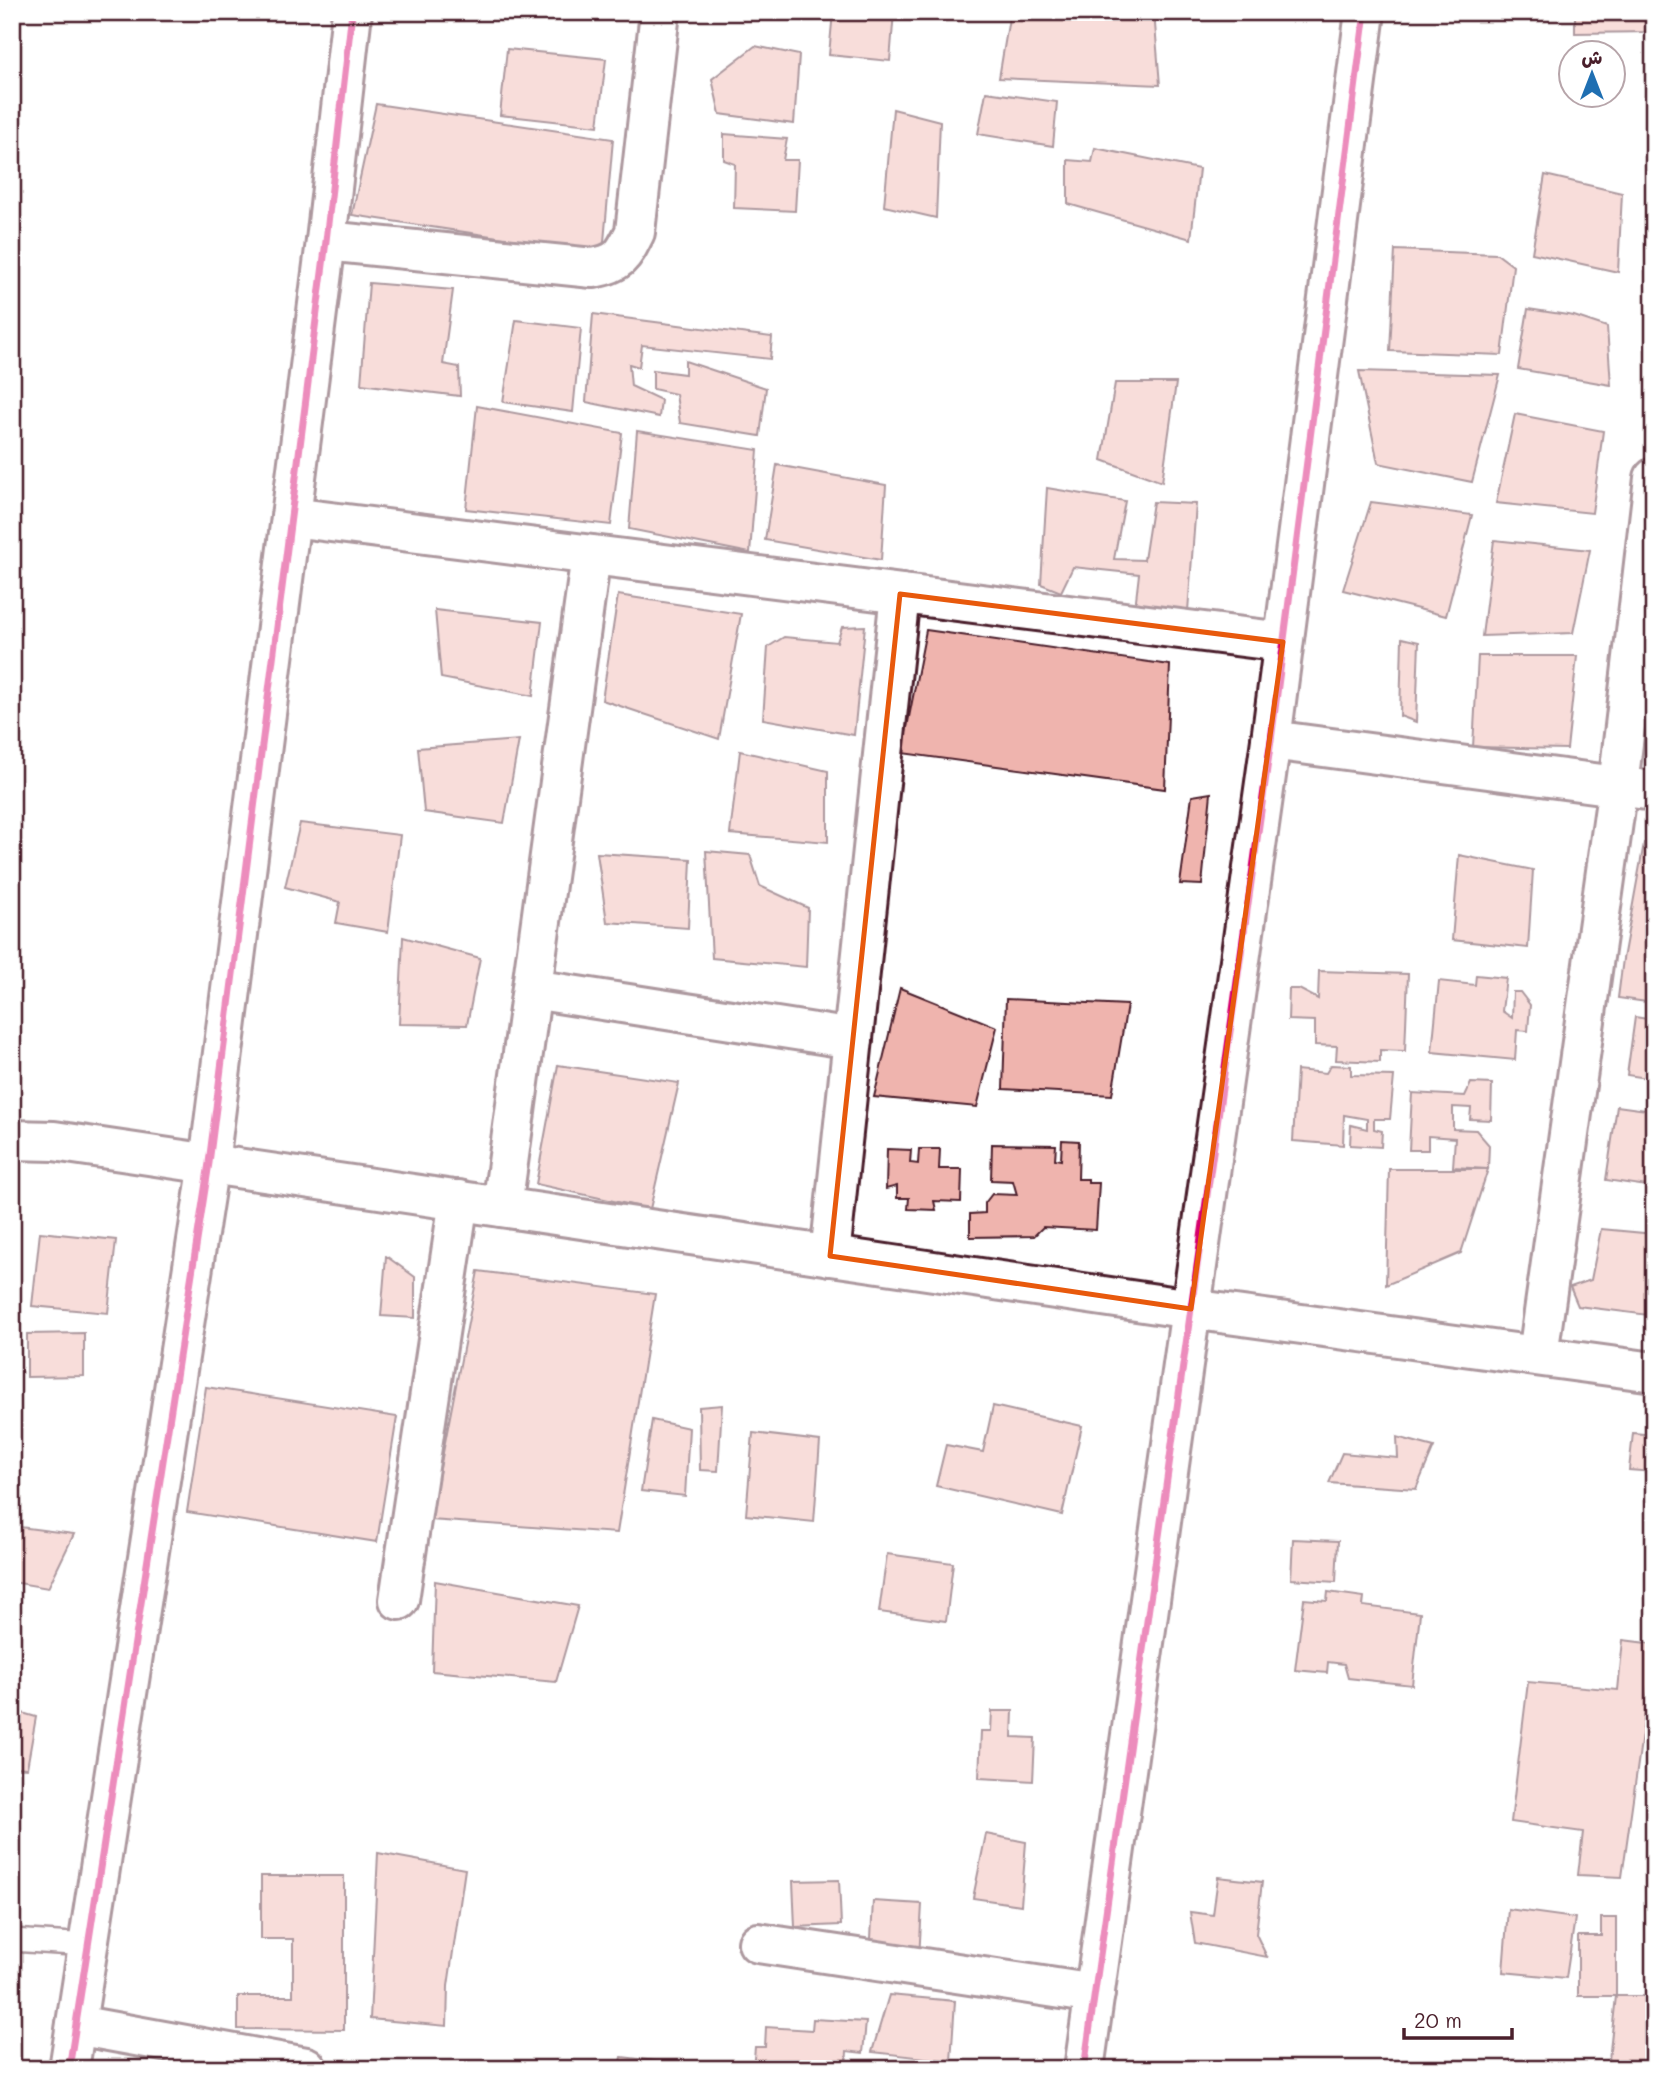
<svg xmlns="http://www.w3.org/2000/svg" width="1666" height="2081" font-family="Mali,'Playpen Sans Arabic',sans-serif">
  <rect width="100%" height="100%" fill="#fff"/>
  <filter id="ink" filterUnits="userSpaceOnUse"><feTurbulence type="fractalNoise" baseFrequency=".0143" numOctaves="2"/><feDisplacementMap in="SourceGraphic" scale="14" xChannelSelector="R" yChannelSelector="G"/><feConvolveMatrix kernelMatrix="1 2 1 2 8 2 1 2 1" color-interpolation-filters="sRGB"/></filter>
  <g filter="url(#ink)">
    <!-- building -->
    <g fill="#efb4ae" stroke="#4a1f2b" stroke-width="2">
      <path d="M833,12H894L890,61L829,55Z"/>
      <path d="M1010,12H1154L1160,85L999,78Z"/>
      <path d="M1575,12H1654V32L1575,33Z"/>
      <path d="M755,46L799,55L794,124L720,114L712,79Z"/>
      <path d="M507,49L606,59L598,126L500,115Z"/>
      <path d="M986,92L1057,102L1053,146L978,134Z"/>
      <path d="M376,104L613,139L603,253L352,215Z"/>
      <path d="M893,109L940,121L936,218L884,206Z"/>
      <path d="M724,134L787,139L783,160H798L795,211L734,208L735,164L724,160Z"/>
      <path d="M1095,148L1199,169L1191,239L1068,204V160L1092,162Z"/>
      <path d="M1545,175L1622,193L1618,272L1532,253Z"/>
      <path d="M1395,250L1497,254L1513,266L1502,355L1390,351Z"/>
      <path d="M369,283L453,290L443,364L459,367L460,396L361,384Z"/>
      <path d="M1528,309L1574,316L1607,327L1611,385L1518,369Z"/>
      <path d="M593,314L772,337L770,359L642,345L639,367L629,364L631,386L661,400L659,417L586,402Z"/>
      <path d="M516,320L581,328L573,412L503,402Z"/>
      <path d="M685,361L766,388L760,436L680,423L676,394L653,389V370L685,374Z"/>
      <path d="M1359,371L1500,375L1472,482L1378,463Z"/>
      <path d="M1115,383H1176L1162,482L1102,460Z"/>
      <path d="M477,406L622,433L611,525L466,509Z"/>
      <path d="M1515,414L1603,431L1592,513L1496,503Z"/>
      <path d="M637,431L758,450L750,553L629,529Z"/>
      <path d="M777,465L886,485L881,560L765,540Z"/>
      <path d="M1047,488L1125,501L1114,559L1144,560L1153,502L1196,504L1188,611L1135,608L1139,574L1073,567L1061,592L1041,584Z"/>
      <path d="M1371,502L1472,515L1446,616L1343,590Z"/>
      <path d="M1494,540L1590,550L1573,633L1482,636Z"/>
      <path d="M618,595L741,614L719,739L602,700Z"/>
      <path d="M435,610L542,622L533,696L441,678Z"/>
      <path d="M865,626L854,735L763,719L768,647L784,637L837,642L842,627Z"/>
      <path d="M926,630L1170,665L1165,789L902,753Z"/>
      <path d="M1402,638L1419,642L1416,722L1400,716Z"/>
      <path d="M1478,656H1577L1567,749L1473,747Z"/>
      <path d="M1654,726V756L1650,755Z"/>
      <path d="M519,740L504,823L424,812L418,748Z"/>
      <path d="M740,751L828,771V842L730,834Z"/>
      <path d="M1211,793L1202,885L1180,884L1192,796Z"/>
      <path d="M300,823L400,835L388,932L336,923L340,902L285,887Z"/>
      <path d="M1644,843L1654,844V1003L1618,998L1623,959Z"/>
      <path d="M706,851L750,855L760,886L808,908L806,967L712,958Z"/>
      <path d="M597,853L691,859L688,928L607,922Z"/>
      <path d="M1459,855L1533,870L1528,948L1452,940Z"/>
      <path d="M403,937L480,958L467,1025L399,1024Z"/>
      <path d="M1319,971L1408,974L1405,1051L1380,1050V1062L1336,1060L1337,1046L1315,1045V1021L1288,1020L1289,989H1299L1318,999Z"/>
      <path d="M1476,975L1506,978L1502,1011L1512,1018L1513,992H1520L1530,1005L1528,1031L1517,1030L1515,1060L1432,1052L1439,981L1475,985Z"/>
      <path d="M900,988L997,1027L977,1107L874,1097Z"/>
      <path d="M1006,999L1127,1005L1112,1095L1003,1089Z"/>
      <path d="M1635,1017L1654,1020V1079L1627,1075Z"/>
      <path d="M558,1065L679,1083L650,1209L536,1184Z"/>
      <path d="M1331,1065L1351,1066V1075L1394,1076L1390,1119H1374V1129L1382,1131L1381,1147L1350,1145L1351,1125L1367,1129V1119L1344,1115L1343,1145L1293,1141L1297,1070L1326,1073Z"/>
      <path d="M1471,1083L1492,1084L1491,1120L1470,1119L1471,1108L1453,1107V1129L1476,1130L1489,1145L1488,1169L1453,1167L1455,1138L1428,1136V1150H1409L1412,1093L1465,1096Z"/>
      <path d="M1617,1106L1654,1111V1187L1606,1180Z"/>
      <path d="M1062,1140L1079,1141L1078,1179H1088V1183H1099L1096,1230L1043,1227L1034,1236L970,1237V1214L985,1213V1203L992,1194L1017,1195L1013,1181L991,1180L992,1144L1056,1145L1055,1159L1061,1160Z"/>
      <path d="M887,1149L911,1150L910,1163L918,1164L919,1149H940L939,1169H962L961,1202L934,1201L936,1210L908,1209L909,1198H897V1186L886,1189Z"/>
      <path d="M1389,1169H1488L1461,1253L1386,1285Z"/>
      <path d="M1601,1229L1654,1234V1265L1648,1315L1578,1306L1570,1287L1591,1280Z"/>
      <path d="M40,1232L116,1240L108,1313L32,1306Z"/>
      <path d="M386,1256L415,1277V1318L381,1316Z"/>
      <path d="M478,1271L655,1294L617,1533L430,1520Z"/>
      <path d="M1654,1291V1316L1648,1315Z"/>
      <path d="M84,1333V1376L27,1377V1334Z"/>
      <path d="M206,1387L397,1417L377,1542L187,1512Z"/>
      <path d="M722,1405L718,1471L700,1470L699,1407Z"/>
      <path d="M993,1406L1082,1426L1062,1515L936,1486L946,1445L983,1452Z"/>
      <path d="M652,1420L689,1428L685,1496L641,1491Z"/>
      <path d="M753,1433L820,1441L814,1522L746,1515Z"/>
      <path d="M1633,1433L1654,1435V1472L1629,1470Z"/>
      <path d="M1397,1437L1434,1447L1416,1489L1329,1483L1342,1453L1398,1458Z"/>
      <path d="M12,1526L74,1534L48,1588L12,1582Z"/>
      <path d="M1293,1539L1338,1541L1336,1582L1291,1579Z"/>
      <path d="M887,1554L953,1563L946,1621L879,1612Z"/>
      <path d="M435,1581L578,1606L556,1682L432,1671Z"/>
      <path d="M1328,1592L1364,1597L1363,1606L1420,1613L1412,1685L1348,1678L1344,1664L1328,1662L1327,1673L1295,1670L1304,1599L1327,1601Z"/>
      <path d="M1623,1640L1654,1644V1649L1622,1877L1578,1875L1583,1832L1511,1822L1528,1682L1618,1690Z"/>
      <path d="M12,1710L36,1717L27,1768L12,1767Z"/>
      <path d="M992,1711H1013L1012,1737L1035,1738L1033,1781L979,1778L981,1731H991Z"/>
      <path d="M986,1834L1026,1842L1021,1905L973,1898Z"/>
      <path d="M378,1853L465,1869L448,1986L447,2026L370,2019Z"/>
      <path d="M261,1876H344V2030L238,2029V1996H293V1939H261Z"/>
      <path d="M1218,1877L1262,1882L1256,1934L1267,1957L1195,1943L1190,1912L1213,1915Z"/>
      <path d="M839,1880L841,1925L795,1927L793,1881Z"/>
      <path d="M873,1901L922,1904L919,1959L870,1957Z"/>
      <path d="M1508,1909L1575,1918L1566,1978L1503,1972Z"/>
      <path d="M1601,1918H1616V1996H1578V1936H1601Z"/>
      <path d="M889,1995L955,2001L951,2061L872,2052Z"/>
      <path d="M1616,1996H1654V2069H1608Z"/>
      <path d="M813,2019L866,2022L863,2053L847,2051L846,2067L795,2064V2069H753L755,2047H765L766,2027L812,2030Z"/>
      <path d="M622,2057L688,2065V2069H619Z"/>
    </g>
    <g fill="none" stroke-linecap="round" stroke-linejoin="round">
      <!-- service casing -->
      <g stroke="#4a1f2b" stroke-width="26">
        <path id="service" d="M12,1940L88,1945"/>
      </g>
      <!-- minor casing -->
      <g stroke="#4a1f2b" stroke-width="44">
        <g id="minor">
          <path d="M326,241L593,268C620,263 623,256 635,232L660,12"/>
          <path d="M291,517L1283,642"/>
          <path d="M1271,740L1654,791"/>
          <path d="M532,989L853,1039"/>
          <path d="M12,1140L54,1141L1191,1309L1654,1372"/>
          <path d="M502,1207L591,555"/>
          <path d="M830,1256L900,594"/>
          <path d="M1538,1355L1618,786L1654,478"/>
          <path d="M399,1600L459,1200"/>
          <path d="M758,1943L1095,1994"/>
          <path d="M76,2025L306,2067"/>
          <path d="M69,2069L209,1163L326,241L352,12"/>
          <path d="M1084,2069L1271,740L1365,12"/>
        </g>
      </g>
      <!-- service -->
      <use href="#service" stroke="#fff" stroke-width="21"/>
      <!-- minor -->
      <use href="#minor" stroke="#fff" stroke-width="38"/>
      <!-- cycleway casing -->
      <g stroke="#fff" stroke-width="11">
        <g id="cycleway">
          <path d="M69,2069L209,1163L326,241L352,12"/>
          <path d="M1084,2069L1271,740L1365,12"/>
        </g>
      </g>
      <!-- cycleway -->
      <use href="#cycleway" stroke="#d6006c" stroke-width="7"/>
    </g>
  </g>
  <!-- marked area -->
  <path d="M0 0H1666V2081H0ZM900,594L1283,642L1191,1309L830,1256Z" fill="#fff" fill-opacity=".55" fill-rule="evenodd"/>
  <path fill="none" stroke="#e8590c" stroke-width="5" stroke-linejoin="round" d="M900,594L1283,642L1191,1309L830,1256Z"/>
  <!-- margin -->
  <rect width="1666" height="2081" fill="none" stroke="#fff" stroke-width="42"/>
  <rect x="21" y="21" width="1624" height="2039" fill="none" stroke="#4a1f2b" stroke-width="2.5" filter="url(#ink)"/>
  <!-- north arrow -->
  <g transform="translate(1592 74)"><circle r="33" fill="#ffffff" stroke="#b7a5aa" stroke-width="2"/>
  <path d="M0-5L12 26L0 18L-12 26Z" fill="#1f6fb2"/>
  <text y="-10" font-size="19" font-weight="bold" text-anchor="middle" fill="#4a1f2b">ش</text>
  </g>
  <!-- scale -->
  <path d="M1404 2028v10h108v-10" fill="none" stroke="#4a1f2b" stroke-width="3.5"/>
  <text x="1414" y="2028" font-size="21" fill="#4a1f2b" stroke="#ffffff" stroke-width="5" paint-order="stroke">20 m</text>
</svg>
